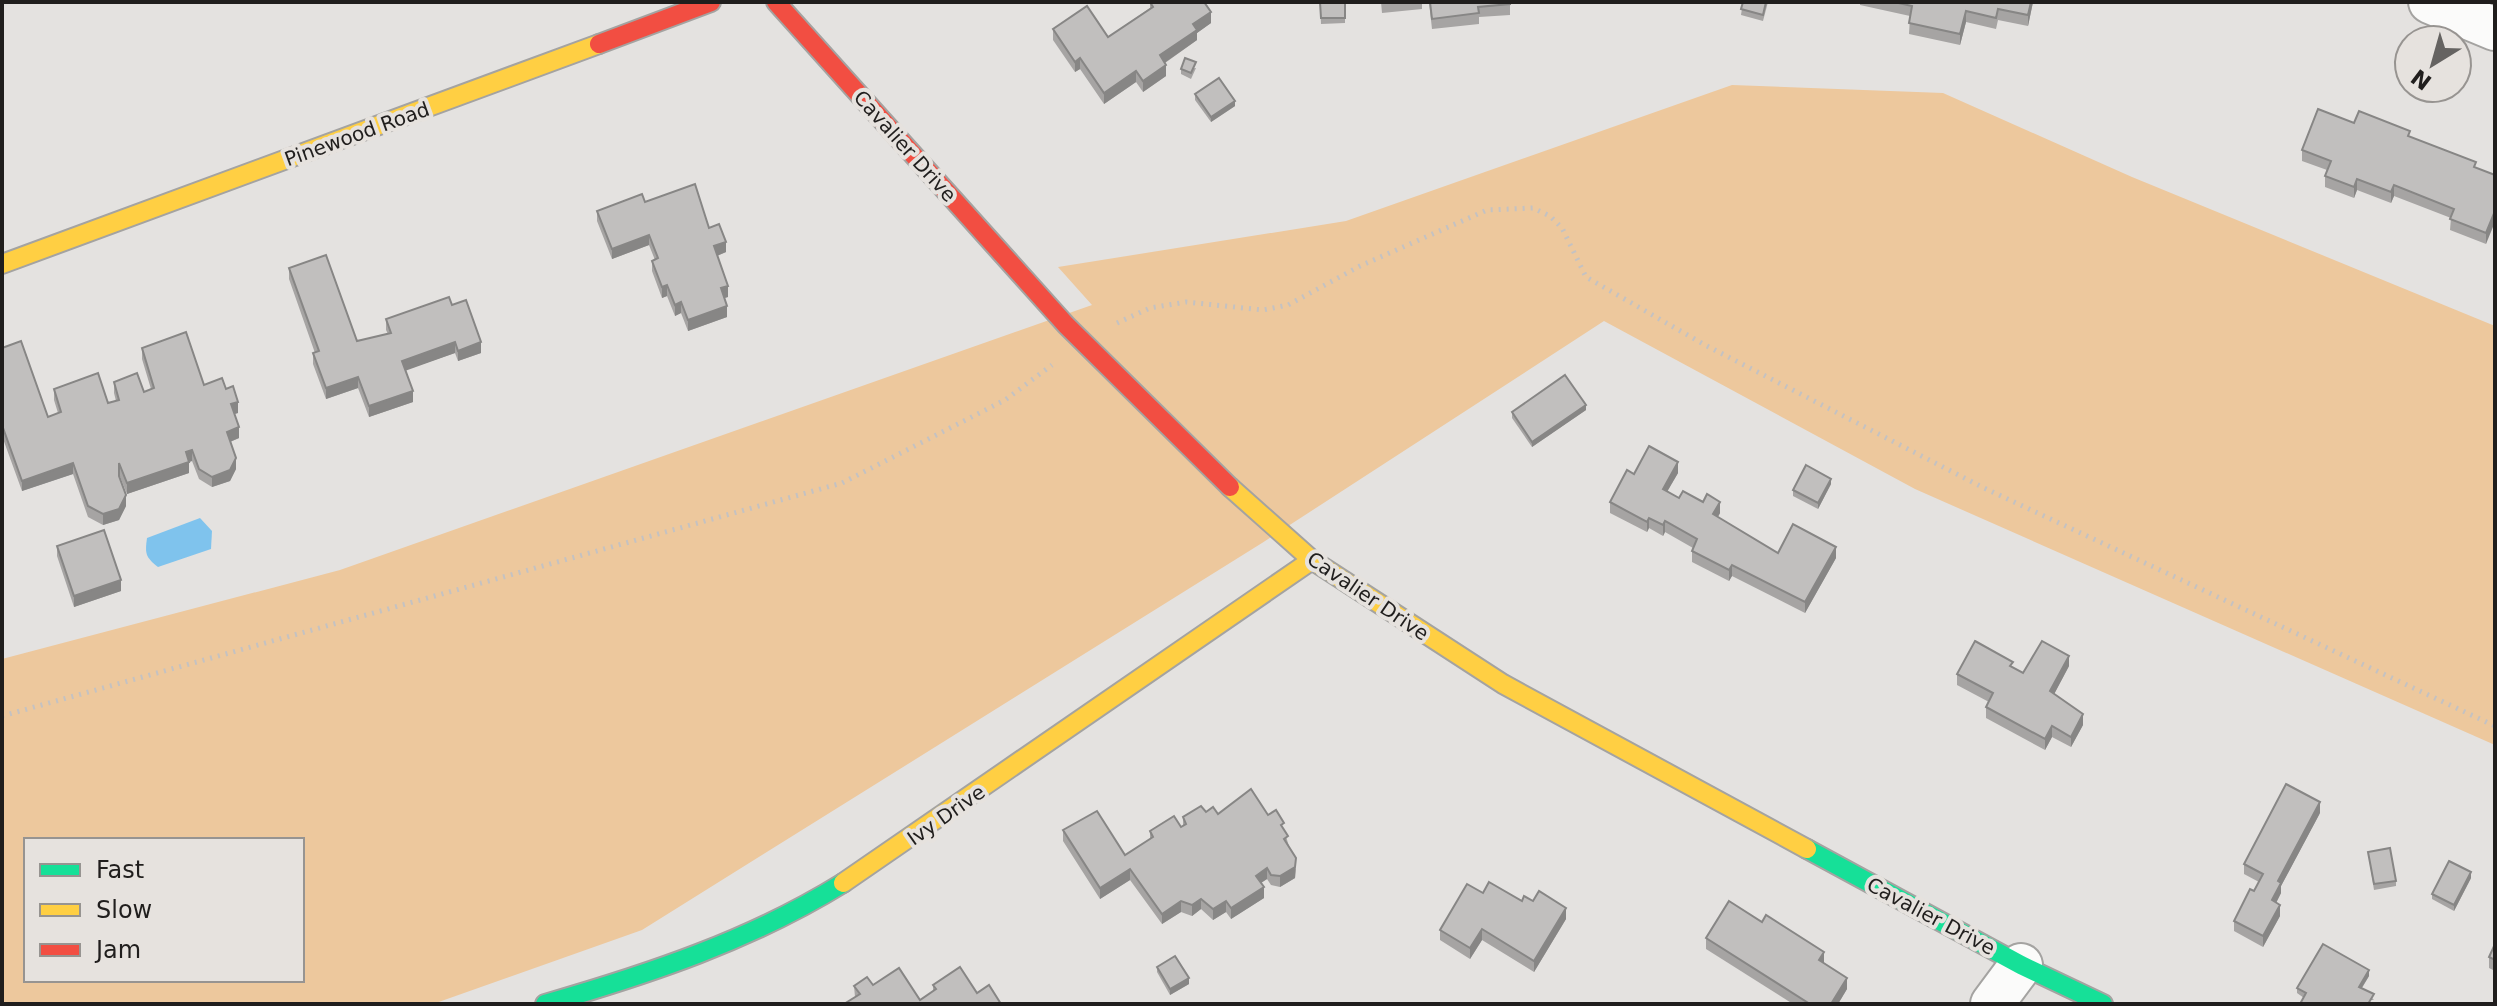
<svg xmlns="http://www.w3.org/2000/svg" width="2497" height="1006" font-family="'DejaVu Sans',sans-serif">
  <rect width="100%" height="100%" fill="#e4e2e0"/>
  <!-- green -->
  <path fill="#edc89d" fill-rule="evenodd" d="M1732,85L1943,93L2132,177L2495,326V745L1915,489L1604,321L1262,543L642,930L433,1004H2V659L340,570L1092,305L1058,267L1346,221ZM26,840H302V980H26Z"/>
  <!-- water -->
  <path fill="#7fc3ed" d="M200,518L212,531L211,549L158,567C145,557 145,553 147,538Z"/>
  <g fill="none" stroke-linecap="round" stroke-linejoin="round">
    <!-- street casing -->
    <g stroke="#a4a3a1" stroke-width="46">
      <g id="street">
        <path d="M2430,2L2495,29"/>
        <path d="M1992,1004L2021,965"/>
      </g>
    </g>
    <!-- fast casing -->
    <g stroke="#a4a3a1" stroke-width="22">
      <g id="fast">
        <path d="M1807,849L2021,965L2103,1004"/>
        <path d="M545,1004C649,974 751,940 843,883"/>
      </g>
    </g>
    <!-- slow casing -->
    <g stroke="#a4a3a1" stroke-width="22">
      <g id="slow">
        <path d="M2,264L599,44"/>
        <path d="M1230,487L1312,560L1503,684L1807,849"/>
        <path d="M843,883L1312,560"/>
      </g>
    </g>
    <!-- jam casing -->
    <g stroke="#a4a3a1" stroke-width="22">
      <g id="jam">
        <path d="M776,2L1066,325L1230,487"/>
        <path d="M599,44L711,2"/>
      </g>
    </g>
    <!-- path -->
    <g stroke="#c4c2c2" stroke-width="5" stroke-dasharray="2 6" stroke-linecap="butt">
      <path d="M1117,323L1150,308L1186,302L1263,310L1288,305L1360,266L1487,210L1533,208L1550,216L1562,228L1586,277L1705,345L1984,488L2495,726"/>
      <path d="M2,716L842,483L1005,400L1052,365"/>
    </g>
    <!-- street -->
    <use href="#street" stroke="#fbfbfa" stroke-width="42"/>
    <!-- fast -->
    <use href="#fast" stroke="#16e098" stroke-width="18"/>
    <!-- slow -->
    <use href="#slow" stroke="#ffcf43" stroke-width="18"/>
    <!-- jam -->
    <use href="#jam" stroke="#f24e42" stroke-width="18"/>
  </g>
  <!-- wall -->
  <g fill="#a6a4a3">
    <path d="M1150,2L1211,23L1197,33V40L1165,63L1166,76L1143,92L1136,82L1104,104L1080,69L1075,72L1053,40V29L1108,37L1150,8Z"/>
    <path d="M1320,2H1345V23L1321,24Z"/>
    <path d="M1381,2H1427H1422V9L1382,13Z"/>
    <path d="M1429,2H1510V15L1479,17V24L1432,29Z"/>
    <path d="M1743,2H1768L1763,21L1741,15Z"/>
    <path d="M1860,2H2033L2028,26L1998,20L1996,29L1966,22L1960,45L1909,34L1910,16L1860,5Z"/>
    <path d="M1196,68L1191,79L1181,74V69Z"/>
    <path d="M1195,94L1235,106L1211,122L1195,100Z"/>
    <path d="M2354,123L2410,137L2476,168L2495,175L2486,244L2450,230L2451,218L2394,196L2391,203L2357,190L2354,198L2325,187V176L2327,170L2302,161V150Z"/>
    <path d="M645,202L709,228L726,252L717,256L728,297L724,298L727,317L688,331L681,313L675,316L667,296L662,298L652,271V261L655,260L649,245L612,259L597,221V211Z"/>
    <path d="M289,268L357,341L388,334L386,330V319L452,305L481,353L458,361L455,353L405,370L413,402L369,417L358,388L326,399L313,364V353H315L289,279Z"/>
    <path d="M2,348L48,417L58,413L54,400V389L108,403L116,401L114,393V382L144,392L151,389L142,359V348L204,385L226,389L238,413L234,414L239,438L230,442L236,469L230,481L212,487L199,479L192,461L189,462V473L127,494L119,474L126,506L119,520L103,525L88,517L73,474L22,491L2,436Z"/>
    <path d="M1586,410L1532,447L1512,418V412Z"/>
    <path d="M1678,473L1667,491L1679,498L1720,513L1718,517L1778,553L1836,558L1805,613L1732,576L1729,581L1692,562V551L1693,548L1665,532L1663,536L1649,528L1647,532L1610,513V502L1634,474Z"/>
    <path d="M1831,484L1818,509L1793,496V490Z"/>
    <path d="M57,546L121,591L74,607L57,556Z"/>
    <path d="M2069,666L2054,694L2083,725L2071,747L2052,737L2045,750L1986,718V707L1989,702L1957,685V674L2013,668L2023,673Z"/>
    <path d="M1206,812L1218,814L1268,815L1284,830L1296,869L1295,878L1280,887L1271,885L1267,879L1261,883L1264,898L1231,919L1226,912L1213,920L1201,909L1192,916L1181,912L1162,924L1130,880L1100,899L1063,841V830L1125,855L1150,839V831L1181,827L1183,826V817Z"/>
    <path d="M2320,813L2281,886V893L2276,903L2280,916L2263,947L2234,931V921L2259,882L2244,874V864Z"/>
    <path d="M2368,852L2396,881V886L2374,890Z"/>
    <path d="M2471,878L2454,911L2432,899V894Z"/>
    <path d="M1483,893L1522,901L1566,919L1534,972L1482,940L1470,959L1440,940V930Z"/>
    <path d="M1706,938L1824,963L1847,989L1838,1004H1793L1706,949Z"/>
    <path d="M2495,944V971L2489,968V957Z"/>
    <path d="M1157,967L1189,984L1170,995L1157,972Z"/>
    <path d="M2369,976L2362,988L2374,1000L2304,998L2297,993V988Z"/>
    <path d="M873,985L920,1000L933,991V985L977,993L1001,1004L855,997L854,986Z"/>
  </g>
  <!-- shaded-wall -->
  <g fill="#878685">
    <path d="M2031,2H2033L2028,26V15Z"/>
    <path d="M1966,11V22L1960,45V34Z"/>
    <path d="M1211,12V23L1197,33V40L1160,66V55L1193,24Z"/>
    <path d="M1080,58V69L1075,72V62Z"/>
    <path d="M1166,65V76L1143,92V81Z"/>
    <path d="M1136,71V82L1104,104V93Z"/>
    <path d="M1235,101V106L1211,122V117Z"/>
    <path d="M2357,179V190L2354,198V187Z"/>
    <path d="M2394,185V196L2391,203V192Z"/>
    <path d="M2495,211V222L2486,244V233Z"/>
    <path d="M649,235V245L612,259V249Z"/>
    <path d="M726,242V252L714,257V246Z"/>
    <path d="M667,285V296L662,298V287Z"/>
    <path d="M728,286V297L721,299V288Z"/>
    <path d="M681,302V313L675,316V305Z"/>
    <path d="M727,306V317L688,331V320Z"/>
    <path d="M455,342V353L402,372V361Z"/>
    <path d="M481,342V353L458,361V351Z"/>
    <path d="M358,377V388L326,399V388Z"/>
    <path d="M413,391V402L369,417V406Z"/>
    <path d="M238,402V413L231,415V404Z"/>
    <path d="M1586,405V410L1532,447V442Z"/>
    <path d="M239,427V438L227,443V432Z"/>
    <path d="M192,450V461L189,462V473L127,494V483Z"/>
    <path d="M236,458V469L230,481L212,487V477Z"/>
    <path d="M1678,462V473L1663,499V489Z"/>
    <path d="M73,463V474L22,491V481Z"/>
    <path d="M1831,479V484L1818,509V503Z"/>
    <path d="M126,495V506L119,520L103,525V514Z"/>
    <path d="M1720,502V513L1713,525V514Z"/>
    <path d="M1649,518V528L1647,532V522Z"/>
    <path d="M1665,521V532L1663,536V525Z"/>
    <path d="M1836,547V558L1805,613V602Z"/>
    <path d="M1732,565V576L1729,581V570Z"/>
    <path d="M121,580V591L74,607V596Z"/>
    <path d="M2069,656V666L2050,702V691Z"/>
    <path d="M2083,714V725L2071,747V737Z"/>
    <path d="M2052,726V737L2045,750V739Z"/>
    <path d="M2320,802V813L2281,886V893L2272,911V900L2278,881Z"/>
    <path d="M1296,858L1295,878L1280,887V876Z"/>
    <path d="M1267,868V879L1256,886V876Z"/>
    <path d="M1130,869V880L1100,899V888Z"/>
    <path d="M2471,872V878L2454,911V905Z"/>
    <path d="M1264,887V898L1231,919V908Z"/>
    <path d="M1201,899V909L1192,916V905Z"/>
    <path d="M1181,901V912L1162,924V914Z"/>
    <path d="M1226,901V912L1213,920V909Z"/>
    <path d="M2280,905V916L2263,947V936Z"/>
    <path d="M1566,908V919L1534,972V961Z"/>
    <path d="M1482,929V940L1470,959V948Z"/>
    <path d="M1824,952V963L1819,971V960Z"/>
    <path d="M2369,970V976L2359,992V987Z"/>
    <path d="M1189,978V984L1170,995V989Z"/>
    <path d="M1847,978V989L1838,1004H1831Z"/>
  </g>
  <!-- building -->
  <g fill="#c1bfbe" stroke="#878685" stroke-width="2">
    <path d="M1150,2H1204L1211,12L1193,24L1197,30L1160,55L1166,65L1143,81L1136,71L1104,93L1080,58L1075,62L1053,29L1087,6L1108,37L1153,7Z"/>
    <path d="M1320,2H1345V18H1321Z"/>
    <path d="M1430,2H1510V4L1478,7L1479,13L1432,19Z"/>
    <path d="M1743,2H1766L1763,15L1741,9Z"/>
    <path d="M1894,2H2031L2028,15L1998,9L1996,18L1966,11L1960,34L1909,23L1912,6Z"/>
    <path d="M1185,58L1196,62L1191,73L1181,69Z"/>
    <path d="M1219,78L1235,101L1211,117L1195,94Z"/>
    <path d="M2318,109L2354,123L2359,111L2410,131L2408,136L2476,162L2474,167L2495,175V211L2486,233L2450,219L2454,209L2394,185L2391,192L2357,179L2354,187L2325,176L2331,161L2302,150Z"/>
    <path d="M695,184L709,228L719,224L726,242L714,246L728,286L721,288L727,306L688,320L681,302L675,305L667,285L662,287L652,261L658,258L649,235L612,249L597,211L642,194L645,202Z"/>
    <path d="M326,255L357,341L391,333L386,319L449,297L452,305L466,300L481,342L458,351L455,342L402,361L413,391L369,406L358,377L326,388L313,353L319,351L289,268Z"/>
    <path d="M186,332L204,385L222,378L226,389L233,386L238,402L231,404L239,427L227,432L236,458L230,470L212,477L199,469L192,450L186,452L189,462L127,483L119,463V476L126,495L119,509L103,514L88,506L73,463L22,481L2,425V348L21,341L48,417L61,412L54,389L98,373L108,403L119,400L114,382L137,373L144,392L154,388L142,348Z"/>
    <path d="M1565,375L1586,405L1532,442L1512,412Z"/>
    <path d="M1649,446L1678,462L1663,489L1679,498L1683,491L1703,502L1707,494L1720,502L1713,514L1778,553L1793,524L1836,547L1805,602L1732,565L1729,570L1692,551L1697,539L1665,521L1663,525L1649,518L1647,522L1610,502L1627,470L1634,474Z"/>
    <path d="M1806,465L1831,479L1818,503L1793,490Z"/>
    <path d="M104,530L121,580L74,596L57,546Z"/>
    <path d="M1975,641L2013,662L2010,666L2023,673L2042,641L2069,656L2050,691L2083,714L2071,737L2052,726L2045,739L1986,707L1993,693L1957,674Z"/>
    <path d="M2286,784L2320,802L2278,881L2281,883L2272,900L2280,905L2263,936L2234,921L2250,889L2254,891L2263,874L2244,864Z"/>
    <path d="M1251,789L1268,815L1276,810L1284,823L1281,825L1288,836L1284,839L1296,858L1295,867L1280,876L1271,875L1267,868L1256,876L1264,887L1231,908L1226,901L1213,909L1201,899L1192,905L1181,901L1162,914L1130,869L1100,888L1063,830L1097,811L1125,855L1153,837L1150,831L1174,816L1181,827L1186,824L1183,817L1201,806L1206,812L1213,807L1218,814Z"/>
    <path d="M2390,848L2396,881L2374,884L2368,852Z"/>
    <path d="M2449,861L2471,872L2454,905L2432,894Z"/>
    <path d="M1489,882L1522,901L1524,896L1533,901L1539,891L1566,908L1534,961L1482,929L1470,948L1440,930L1467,884L1483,893Z"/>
    <path d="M1729,901L1762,922L1766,915L1824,952L1819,960L1847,978L1831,1004H1810L1706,938Z"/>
    <path d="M2323,944L2369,970L2359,987L2374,994L2368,1004H2300L2306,993L2297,988Z"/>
    <path d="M2495,944V960L2489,957Z"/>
    <path d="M1175,956L1189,978L1170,989L1157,967Z"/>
    <path d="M960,967L977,993L989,985L1001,1004H844L860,994L854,986L867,977L873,985L899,968L920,1000L936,989L933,985Z"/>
  </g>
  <g text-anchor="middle" stroke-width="8" stroke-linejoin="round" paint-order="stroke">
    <!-- street labels -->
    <g font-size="20" fill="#201e1d" stroke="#e6e2de">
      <text transform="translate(357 134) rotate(-20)" y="7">Pinewood Road</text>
      <text transform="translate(905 146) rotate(48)" y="7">Cavalier Drive</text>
      <text transform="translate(1368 596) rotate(34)" y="7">Cavalier Drive</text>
      <text transform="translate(946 815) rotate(-35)" y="7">Ivy Drive</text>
      <text transform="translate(1931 916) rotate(28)" y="7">Cavalier Drive</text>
    </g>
  </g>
  <!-- border -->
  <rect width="2497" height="1006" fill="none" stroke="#201e1d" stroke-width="8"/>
  <!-- legend -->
  <rect x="24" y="838" width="280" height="144" fill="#e6e2de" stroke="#979491" stroke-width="2"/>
  <rect x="40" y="864" width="40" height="12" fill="#16e098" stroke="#979491" stroke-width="2"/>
  <text x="96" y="878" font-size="24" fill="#201e1d">Fast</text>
  <rect x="40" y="904" width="40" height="12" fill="#ffcf43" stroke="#979491" stroke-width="2"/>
  <text x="96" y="918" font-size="24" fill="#201e1d">Slow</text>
  <rect x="40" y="944" width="40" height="12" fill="#f24e42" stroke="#979491" stroke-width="2"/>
  <text x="96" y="958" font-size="24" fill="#201e1d">Jam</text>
  <!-- north arrow -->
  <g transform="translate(2433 64) rotate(217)"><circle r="38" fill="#e6e2de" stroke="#979491" stroke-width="2"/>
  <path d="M0-6L14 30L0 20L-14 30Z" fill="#656361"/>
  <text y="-12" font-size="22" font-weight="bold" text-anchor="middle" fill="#201e1d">N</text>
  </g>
</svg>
